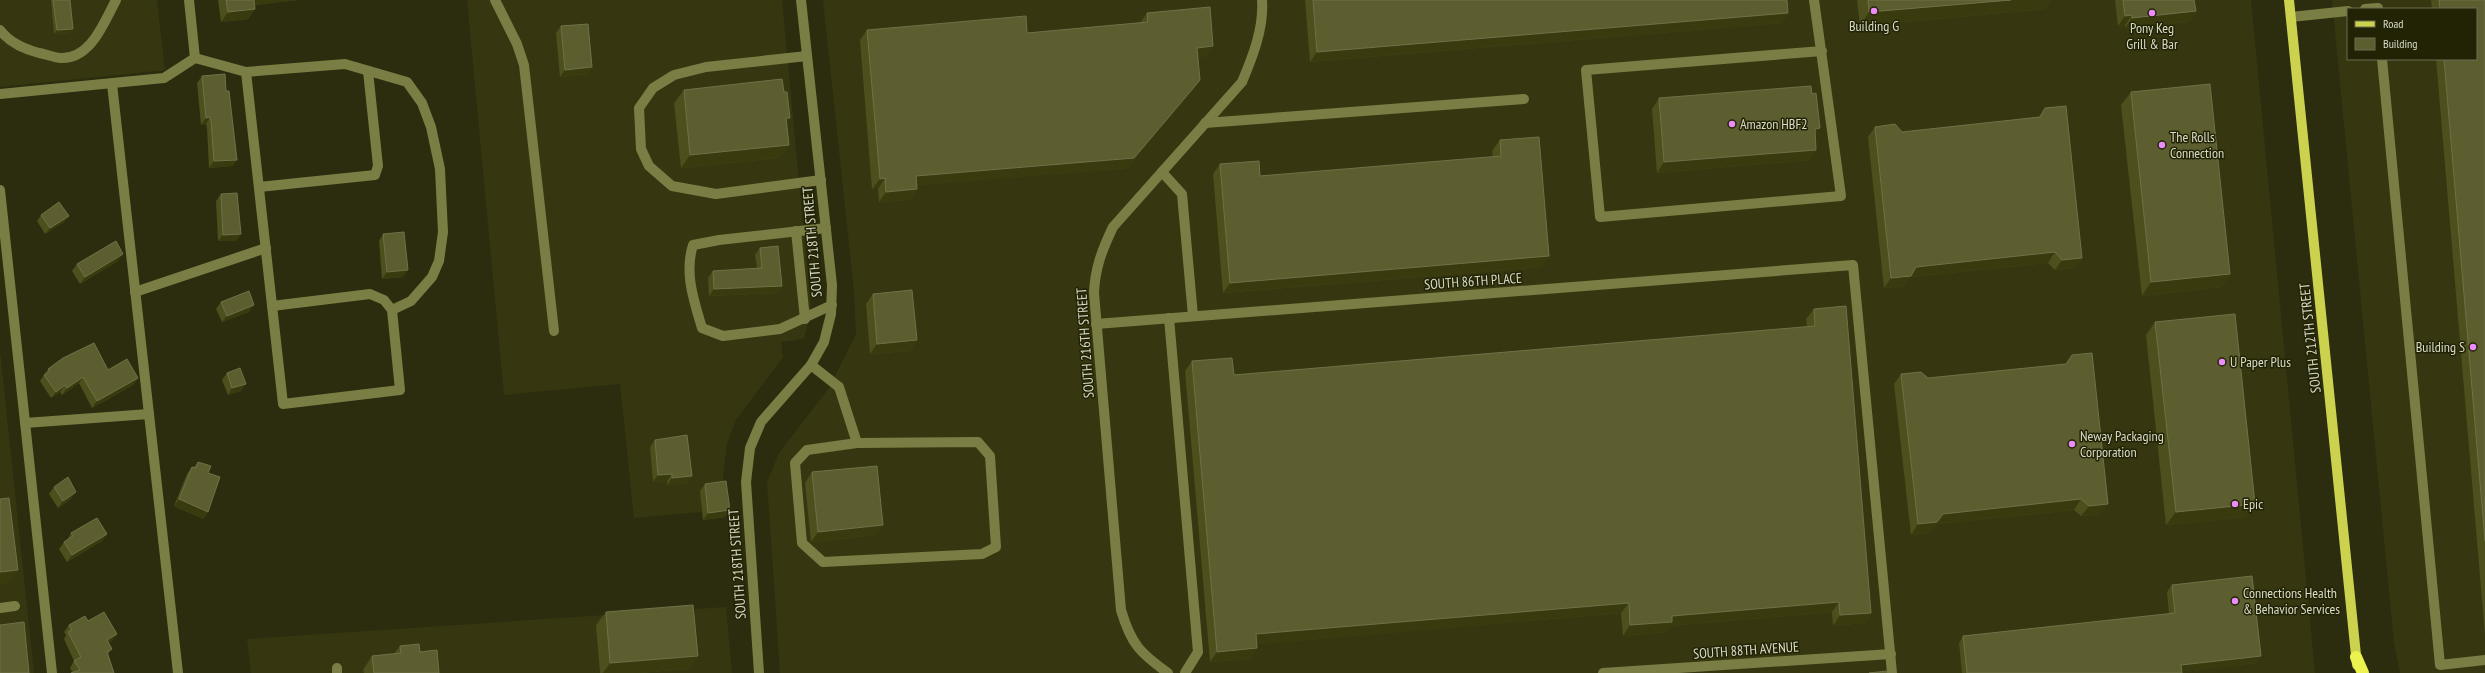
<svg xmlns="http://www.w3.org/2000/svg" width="2485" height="673" font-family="'PT Sans Narrow',sans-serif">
  <rect width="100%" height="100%" fill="#2c2d0e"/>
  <!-- built -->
  <g fill="#363710" fill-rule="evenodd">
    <path d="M0,0H157L165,70L0,87Z"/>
    <path d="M467,0H782L811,310L804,339L781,342L783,357L736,420L727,443L723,476V510L634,518L620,384L504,395Z"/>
    <path d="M823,0H2251L2315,673H780L767,482L779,453L829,388L856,334L854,291Z"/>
    <path d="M2332,0H2485V673H2400L2394,643ZM2348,9H2476V59H2348Z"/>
    <path d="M0,351L34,673H0Z"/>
    <path d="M726,607L732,673H251L247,639Z"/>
  </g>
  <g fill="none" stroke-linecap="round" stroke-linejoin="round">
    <!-- minor -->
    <g stroke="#7b7e44" stroke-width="10">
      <path d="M189,0L195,58"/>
      <path d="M495,0L517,44L524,65L554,331"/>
      <path d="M1814,0L1841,196L1600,217L1586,70L1822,51"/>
      <path d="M2365,9L2378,8"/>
      <path d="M2291,17L2348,11"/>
      <path d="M0,30C9,42 24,49 39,53C45,54 53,57 60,58C91,60 104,22 116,0"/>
      <path d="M807,56L706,67L674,75L653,88L639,108L641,149L649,166L672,186L716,194L821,180"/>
      <path d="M2382,59L2440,665L2485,660"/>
      <path d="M112,84L178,673"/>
      <path d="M0,94L164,78L195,58L246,72L345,64L407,82L422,103L431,127L440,169L443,232L439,261L432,277L411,301L392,310L400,390L283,404L246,72"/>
      <path d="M1205,123L1524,99"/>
      <path d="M1162,172L1182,194L1193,316"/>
      <path d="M259,187L375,175L378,166L368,71"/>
      <path d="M0,190L52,673"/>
      <path d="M826,228L719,240L693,245C684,273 694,301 702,328L723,336L780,329L832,305"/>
      <path d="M796,231L805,319"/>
      <path d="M135,292L266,248"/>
      <path d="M272,306L370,294L384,300L392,310"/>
      <path d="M1169,318L1198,652L1185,673"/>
      <path d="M1096,324L1853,265L1892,673"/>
      <path d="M811,365L839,387L857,443L978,442L990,456L996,547L982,554L823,562L802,543L795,463L807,450L857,443"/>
      <path d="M25,423L149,414"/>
      <path d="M0,608L15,606"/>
      <path d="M337,668V673"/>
      <path d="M759,673L746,482L750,448L761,422L811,365L824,342L831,314L832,285L801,0"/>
      <path d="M1168,673C1140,653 1131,644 1121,610L1094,293C1095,268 1102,250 1113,227L1242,82C1253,56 1264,28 1262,0"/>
      <path d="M1603,673L1891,654"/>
    </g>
    <!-- major -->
    <path stroke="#cdd24e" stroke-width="10" d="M2289,0L2357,665"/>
    <!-- highway -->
    <path stroke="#edf34e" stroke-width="12" d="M2356,657L2363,673"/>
  </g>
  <!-- wall -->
  <g fill="#4d4f1d">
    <path d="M51,0H70V33L54,34Z"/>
    <path d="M218,0H297L254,5L255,9L248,19L221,22Z"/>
    <path d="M1305,0H1787L1788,13L1781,23L1310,62Z"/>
    <path d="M1857,0H2051L2044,9L1860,26Z"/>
    <path d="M2115,0H2194L2196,11L2189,22L2125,28V25L2118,26Z"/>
    <path d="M2431,0H2485V635L2436,59H2476V9H2432Z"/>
    <path d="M1147,13L1206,57H1198L1193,90L1127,168L917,185V189L910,200L879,202L878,189H872L860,40L867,30L1027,33L1140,23Z"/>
    <path d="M561,26L592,67L587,74L560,77L556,33Z"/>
    <path d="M202,76L226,91L237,160L232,166L209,168L207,128L206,124L201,125L197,83Z"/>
    <path d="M684,90L786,123L789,145L779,158L681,168L674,103Z"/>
    <path d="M2131,92L2230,274L2221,287L2142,296L2121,105Z"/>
    <path d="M1812,94L1816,150L1809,160L1657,173L1652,109L1659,98Z"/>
    <path d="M2045,108L2082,258L2075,268L2055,270L2048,263L1910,277L1904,286L1884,288L1868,137L1875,127L1902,132L2039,117Z"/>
    <path d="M1500,140L1542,267L1223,293L1213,174L1220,164L1260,176L1493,157L1492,151Z"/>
    <path d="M221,194L241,234L236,241H218L216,201Z"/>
    <path d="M41,215L64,222L45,234L37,221Z"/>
    <path d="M383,234L403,277L382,279L379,241Z"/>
    <path d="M760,248L782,286L777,293L709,296L708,278L713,271L757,268L755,255Z"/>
    <path d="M118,261L80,284L72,271L77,264Z"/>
    <path d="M873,294L917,340L909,351L870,354L866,304Z"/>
    <path d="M221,302L249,312L222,322L216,309Z"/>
    <path d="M1814,309L1871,613L1864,623L1833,626L1832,612L1669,626L1665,632L1623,636L1621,613L1257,644V648L1250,659L1210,662L1185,371L1192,361L1234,375L1807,327L1806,319Z"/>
    <path d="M2155,322L2246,517L2166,525L2146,335Z"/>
    <path d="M2072,355L2101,514L2081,516L2074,510L1936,524L1930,533L1911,535L1894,384L1901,374L1928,378L2066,364Z"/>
    <path d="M48,369L108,370L138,378L133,385L92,408L79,383L62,395L60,392L51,398L40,381Z"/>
    <path d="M227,373L241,391L228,395L222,380Z"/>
    <path d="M655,440L687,483L667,485V481L653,482L650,447Z"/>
    <path d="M198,462L208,473V512L203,519L174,506L187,474L192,467H194Z"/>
    <path d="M812,472L876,535L811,542L805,483Z"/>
    <path d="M705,484L725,517L703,520L700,491Z"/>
    <path d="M54,487L71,499L58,508L49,494Z"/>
    <path d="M71,533L107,534L102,541L67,562L59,549L64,542L67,540Z"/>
    <path d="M2172,585L2256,663L2182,671V673H1962L1959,643L1963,636L2169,614L2167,592Z"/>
    <path d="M606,612L689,669L638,673H600L596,625Z"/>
    <path d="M88,621L112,641L108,643L112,649L108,654L114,673H73L70,668L74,661L64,639L66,635L64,632L69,625Z"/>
    <path d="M400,646L420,652L439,673H364L363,670L372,656L394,654Z"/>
  </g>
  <!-- shaded-wall -->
  <g fill="#393b0f">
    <path d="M251,0H297L247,6Z"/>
    <path d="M2011,0H2051L2044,9L1860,26L1869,12Z"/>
    <path d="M255,9L248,19L221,22L228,12Z"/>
    <path d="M2196,11L2189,22L2125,28L2132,18Z"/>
    <path d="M1788,13L1781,23L1310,62L1317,52Z"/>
    <path d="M2132,15L2125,25L2118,26L2125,16Z"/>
    <path d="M73,29L70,33L54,34L57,30Z"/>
    <path d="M1213,46L1206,57L1190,58L1197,48Z"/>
    <path d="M592,67L587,74L560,77L565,70Z"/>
    <path d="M1200,80L1193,90L1127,168L909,186L916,176Z"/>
    <path d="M210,117L206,124L201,125L206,118Z"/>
    <path d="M786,118H790L780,131Z"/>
    <path d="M1820,128L1812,139L1815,129Z"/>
    <path d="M789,145L779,158L681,168L690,155Z"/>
    <path d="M1816,150L1809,160L1657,173L1664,162Z"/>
    <path d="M237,160L232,166L209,168L214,161Z"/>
    <path d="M885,178L878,189H872L880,179Z"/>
    <path d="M917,189L910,200L879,202L886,192Z"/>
    <path d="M69,216L64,222L45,234L50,228Z"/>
    <path d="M241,234L236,241H218L223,235Z"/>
    <path d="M2055,252L2048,263L1910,277L1904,286L1884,288L1891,278L1916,267Z"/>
    <path d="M123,254L118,261L80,284L85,277Z"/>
    <path d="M1549,256L1542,267L1223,293L1230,283Z"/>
    <path d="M2082,258L2075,268L2055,270L2062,260Z"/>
    <path d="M408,270L403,277L382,279L387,272Z"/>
    <path d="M2230,274L2221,287L2142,296L2151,282Z"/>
    <path d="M782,286L777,293L709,296L714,289Z"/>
    <path d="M254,305L249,312L222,322L227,316Z"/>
    <path d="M917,340L909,351L870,354L877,344Z"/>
    <path d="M83,377L79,383L62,395L67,388Z"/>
    <path d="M138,378L133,385L92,408L97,401Z"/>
    <path d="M246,384L241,391L228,395L232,388Z"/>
    <path d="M65,385L60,392L51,398L56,392Z"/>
    <path d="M672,474L667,481L653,482L658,475Z"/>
    <path d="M692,476L687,483L667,485L672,478Z"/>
    <path d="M76,492L71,499L58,508L63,501Z"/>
    <path d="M179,499L208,512L203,519L174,506Z"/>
    <path d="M2081,499L2074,510L1936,524L1930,533L1911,535L1918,524L1943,514Z"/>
    <path d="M2108,504L2101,514L2081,516L2089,506Z"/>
    <path d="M2255,504L2246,517L2166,525L2176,512Z"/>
    <path d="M730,510L725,517L703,520L708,513Z"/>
    <path d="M883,525L876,535L811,542L818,532Z"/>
    <path d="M107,534L102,541L67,562L72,555Z"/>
    <path d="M18,570L9,583L0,584V572Z"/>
    <path d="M1839,602L1832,612L1669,626L1665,632L1623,636L1630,625L1672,616Z"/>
    <path d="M1629,603L1621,613L1249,645L1256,634Z"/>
    <path d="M1871,613L1864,623L1833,626L1840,615Z"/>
    <path d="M117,634L112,641L102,647L107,640Z"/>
    <path d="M1257,648L1250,659L1210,662L1217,652Z"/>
    <path d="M698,656L689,669L638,673H603L610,663Z"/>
    <path d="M2261,656L2256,663L2176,672L2181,665Z"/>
  </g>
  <!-- building -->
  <g fill="#5c5e2f" stroke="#6f7148">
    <path d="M53,0H70L73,29L57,30Z"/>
    <path d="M226,0H254L255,9L228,12Z"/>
    <path d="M1313,0H1787L1788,13L1317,52Z"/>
    <path d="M1868,0H2011L1869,12Z"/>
    <path d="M2123,0H2194L2196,11L2132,18V15L2125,16Z"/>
    <path d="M2439,0H2485V541L2444,59H2476V9H2440Z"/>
    <path d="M1210,7L1213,46L1197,48L1200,80L1134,158L916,176L917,189L886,192L885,178L880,179L867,30L1026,16L1027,33L1148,22L1147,13Z"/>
    <path d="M588,24L592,67L565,70L561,26Z"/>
    <path d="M225,74L226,91H229L237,160L214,161L211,121L210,117L206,118L202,76Z"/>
    <path d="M782,79L784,92H787L790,118H786L789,145L690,155L684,90Z"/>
    <path d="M2210,84L2230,274L2151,282L2131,92Z"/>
    <path d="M1811,86L1812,94L1816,93L1820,128L1815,129L1816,150L1664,162L1659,98Z"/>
    <path d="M2066,106L2082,258L2062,260L2055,252L1916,267L1911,276L1891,278L1875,127L1895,124L1902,132L2040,117L2045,108Z"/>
    <path d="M1539,137L1549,256L1230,283L1220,164L1259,161L1260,176L1501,156L1500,140Z"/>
    <path d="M237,193L241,234L223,235L221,194Z"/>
    <path d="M59,202L69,216L50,228L41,215Z"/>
    <path d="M404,232L408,270L387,272L383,234Z"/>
    <path d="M116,241L123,254L85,277L77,264Z"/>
    <path d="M778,246L782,286L714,289L713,271L762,268L760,248Z"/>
    <path d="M912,290L917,340L877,344L873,294Z"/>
    <path d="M249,291L254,305L227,316L221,302Z"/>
    <path d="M1846,306L1871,613L1840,615L1839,602L1672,616V622L1630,625L1629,603L1256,634L1257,648L1217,652L1192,361L1232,358L1234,375L1815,326L1814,309Z"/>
    <path d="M2235,314L2255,504L2176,512L2155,322Z"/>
    <path d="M94,343L108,370L127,359L138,378L97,401L83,377L67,388L65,385L56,392L44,375L50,371L48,369L63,358Z"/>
    <path d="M2092,353L2108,504L2089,506L2081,499L1943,514L1937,522L1918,524L1901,374L1921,372L1928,378L2066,364L2072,355Z"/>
    <path d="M240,368L246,384L232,388L227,373Z"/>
    <path d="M687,435L692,476L672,478V474L658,475L655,440Z"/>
    <path d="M198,462L211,466L208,473L220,477L208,512L179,499L192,467L196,468Z"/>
    <path d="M877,466L883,525L818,532L812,472Z"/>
    <path d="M68,477L76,492L63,501L54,487Z"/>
    <path d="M726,481L730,510L708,513L705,484Z"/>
    <path d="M9,498L18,570L0,572V499Z"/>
    <path d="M97,518L107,534L72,555L64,542L73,536L71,533Z"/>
    <path d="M2252,576L2261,656L2181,665L2182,673H1967L1963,636L2175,613L2172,585Z"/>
    <path d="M693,605L698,656L610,663L606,612Z"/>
    <path d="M104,612L117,634L107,640L112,649L107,652L114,673H71L80,670L74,661L81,657L68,632L72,630L69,625L85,616L88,621Z"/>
    <path d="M24,622L29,673H0V625Z"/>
    <path d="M419,644L420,652L437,650L439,673H374L372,656L401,653L400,646Z"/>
    <path d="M1887,671V673H1869Z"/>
  </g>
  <!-- markers -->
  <g fill="#ec8cfb" stroke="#222304" stroke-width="1.5">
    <circle cx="1874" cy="11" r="4"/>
    <circle cx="2152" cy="13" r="4"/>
    <circle cx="1732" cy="124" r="4"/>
    <circle cx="2162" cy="145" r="4"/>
    <circle cx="2473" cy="347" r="4"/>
    <circle cx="2222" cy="362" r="4"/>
    <circle cx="2072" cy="444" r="4"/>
    <circle cx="2235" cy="504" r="4"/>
    <circle cx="2235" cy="601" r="4"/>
  </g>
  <g text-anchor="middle" stroke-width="3" stroke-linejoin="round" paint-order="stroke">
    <!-- poi labels -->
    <g font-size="14" fill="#d9dbc9" stroke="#222304" text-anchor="start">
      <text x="1874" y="31" text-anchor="middle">Building G</text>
      <text x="2152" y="33" text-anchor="middle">Pony Keg<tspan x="2152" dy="16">Grill &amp; Bar</tspan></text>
      <text x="1740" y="129">Amazon HBF2</text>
      <text x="2170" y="142">The Rolls<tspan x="2170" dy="16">Connection</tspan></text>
      <text x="2465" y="352" text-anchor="end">Building S</text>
      <text x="2230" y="367">U Paper Plus</text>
      <text x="2080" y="441">Neway Packaging<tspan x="2080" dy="16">Corporation</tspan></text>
      <text x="2243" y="509">Epic</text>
      <text x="2243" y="598">Connections Health<tspan x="2243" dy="16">&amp; Behavior Services</tspan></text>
    </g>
    <!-- street labels -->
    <g font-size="14" fill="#d9dbc9" stroke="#222304">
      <text transform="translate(812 242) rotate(-95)" y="5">SOUTH 218TH STREET</text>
      <text transform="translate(1473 281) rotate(-4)" y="5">SOUTH 86TH PLACE</text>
      <text transform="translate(2310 338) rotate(-96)" y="5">SOUTH 212TH STREET</text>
      <text transform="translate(1085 343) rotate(-94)" y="5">SOUTH 216TH STREET</text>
      <text transform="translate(737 564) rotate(-94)" y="5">SOUTH 218TH STREET</text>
      <text transform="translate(1746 650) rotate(-4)" y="5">SOUTH 88TH AVENUE</text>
    </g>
  </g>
  <!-- legend -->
  <rect x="2347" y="8" width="130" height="52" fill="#222304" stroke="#6b6d53"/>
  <rect x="2355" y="21" width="20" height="6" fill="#cdd24e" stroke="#6b6d53"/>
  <text x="2383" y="28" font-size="12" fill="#d9dbc9">Road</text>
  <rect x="2355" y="38" width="20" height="12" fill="#5c5e2f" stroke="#6b6d53"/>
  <text x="2383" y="48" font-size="12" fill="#d9dbc9">Building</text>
</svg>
